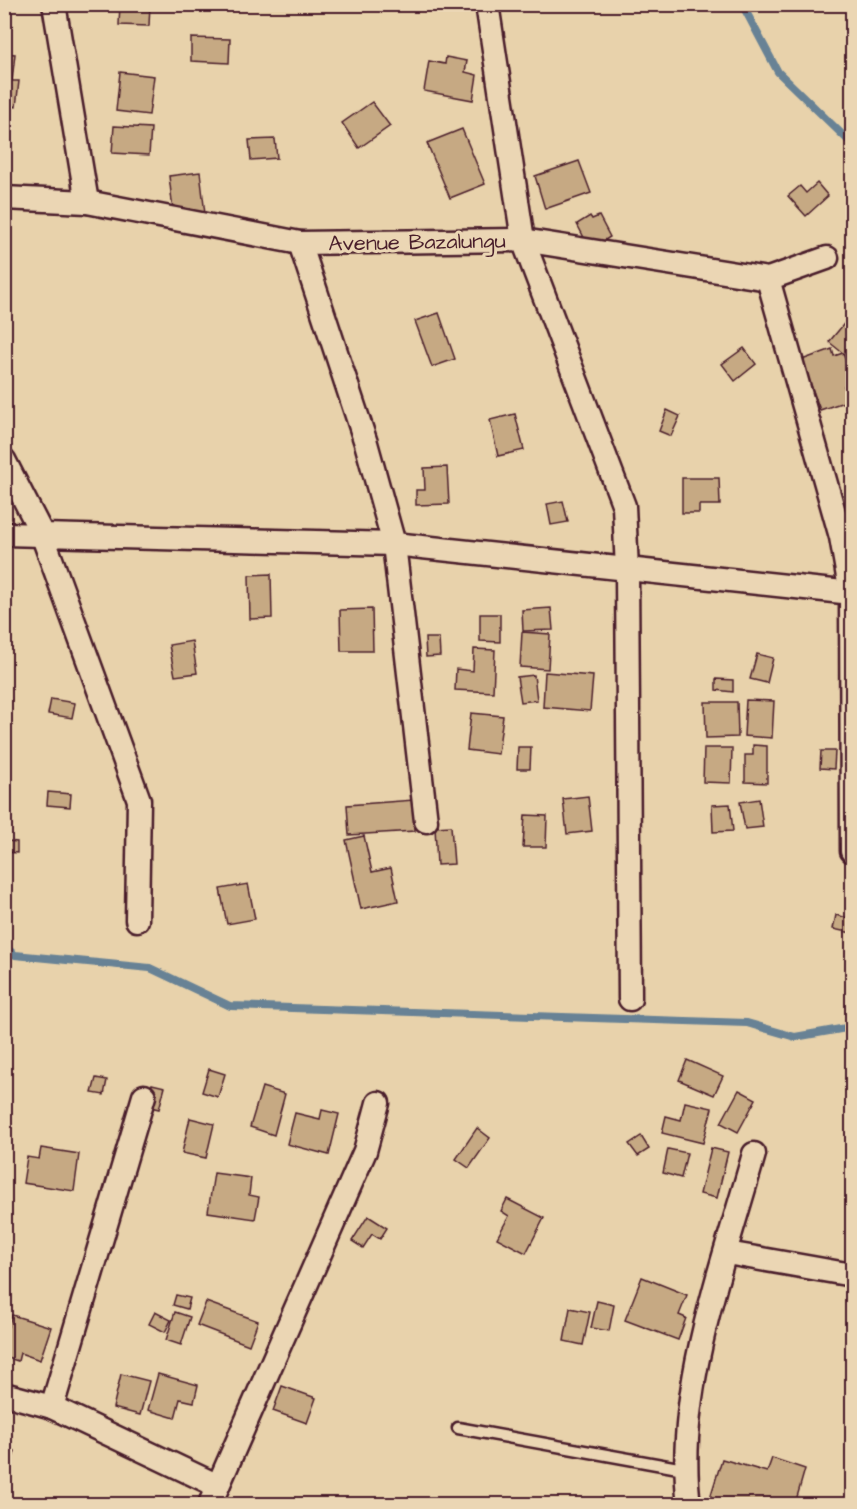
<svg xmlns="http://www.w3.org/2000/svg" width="857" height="1509" font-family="'Architects Daughter',sans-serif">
  <rect width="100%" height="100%" fill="#e8d2ab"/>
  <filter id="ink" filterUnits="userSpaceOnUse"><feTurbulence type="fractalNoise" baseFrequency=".0167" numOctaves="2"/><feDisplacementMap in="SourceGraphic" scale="12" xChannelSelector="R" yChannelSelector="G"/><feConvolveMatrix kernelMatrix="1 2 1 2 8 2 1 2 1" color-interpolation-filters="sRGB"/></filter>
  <g filter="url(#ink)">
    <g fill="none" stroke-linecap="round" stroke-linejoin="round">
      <!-- stream -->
      <g stroke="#678295" stroke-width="8">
        <path d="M742,4L778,72L852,144"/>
        <path d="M4,946L15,955L150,968L230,1006L747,1023L795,1037L852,1027"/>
      </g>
    </g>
    <!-- building -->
    <g fill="#c6a983" stroke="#4a1f2b" stroke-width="1.5">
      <path d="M120,4H150L149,26L119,25Z"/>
      <path d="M4,22L12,25L4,42Z"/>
      <path d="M191,38L230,39L229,63L191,61Z"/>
      <path d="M4,53L15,54L12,81H19L16,107L4,105Z"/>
      <path d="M446,57L467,61L465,72L477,75L473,100L424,91L429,61L445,64Z"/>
      <path d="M120,72L154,76L149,115L116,111Z"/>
      <path d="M372,102L390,126L359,148L342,123Z"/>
      <path d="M114,126L151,128L149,155L112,153Z"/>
      <path d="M462,129L485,184L450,198L427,143Z"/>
      <path d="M275,139L277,158L251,160L249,140Z"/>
      <path d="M579,161L591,193L545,209L535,176Z"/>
      <path d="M200,172L205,214L174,218L169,176Z"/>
      <path d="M817,183L828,196L806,216L788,196L800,186L806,193Z"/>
      <path d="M590,216L592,219L599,216L610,237L590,249L577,224Z"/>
      <path d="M439,313L455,359L432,367L415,321Z"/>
      <path d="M852,314V354L849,358L829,342Z"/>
      <path d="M744,348L756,364L735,381L722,364Z"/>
      <path d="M832,349L834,356L843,353L852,380V383L844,386L850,400L820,410L802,360Z"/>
      <path d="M667,410L680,416L671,436L659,431Z"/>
      <path d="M515,414L524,450L498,456L490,420Z"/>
      <path d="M447,467L449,504L416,505V490H425L424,468Z"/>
      <path d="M682,478H719L720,505H699V513H682Z"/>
      <path d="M563,501L568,522L551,525L547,504Z"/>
      <path d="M271,574L272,618L250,619L249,575Z"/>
      <path d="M551,608L553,630L523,631L522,610Z"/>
      <path d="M372,609L373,651H341L340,610Z"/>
      <path d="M480,614H500V642L480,641Z"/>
      <path d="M522,632L550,634L548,669L520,667Z"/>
      <path d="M425,638H439L440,656L426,657Z"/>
      <path d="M192,641L197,673L175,676L169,645Z"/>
      <path d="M474,649L495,650L493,692L455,690L456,669L473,671Z"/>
      <path d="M757,654L773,658L767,683L750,679Z"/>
      <path d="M545,672L593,676L590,711L543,707Z"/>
      <path d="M534,675L537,700L521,702L517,677Z"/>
      <path d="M716,679L733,680V692L716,690Z"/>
      <path d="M51,699L75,703L72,718L48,714Z"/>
      <path d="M746,700L774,701L772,738L744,736Z"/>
      <path d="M705,702H737L738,737L706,738Z"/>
      <path d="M471,713L503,716L498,754L467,750Z"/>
      <path d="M753,745L767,746V783L745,782V755H753Z"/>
      <path d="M518,747H531L530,769H517Z"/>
      <path d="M704,748H732L731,783L703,782Z"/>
      <path d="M821,751H835L834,769L820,768Z"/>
      <path d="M48,792L71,794L70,807L47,805Z"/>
      <path d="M588,796L592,831L567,834L563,799Z"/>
      <path d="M759,799L763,827L745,829L740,802Z"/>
      <path d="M414,800L415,831L349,835L347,805Z"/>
      <path d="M730,804L733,831L713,832L712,805Z"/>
      <path d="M525,815L547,816L546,847H523Z"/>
      <path d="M451,826L454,864L437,865L435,827Z"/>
      <path d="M364,836L372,872L391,868L398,901L361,909L346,840Z"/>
      <path d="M7,841L17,842V853L7,852Z"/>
      <path d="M248,884L255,919L227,924L220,889Z"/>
      <path d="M836,915L852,919V933L833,929Z"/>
      <path d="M687,1060L723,1076L714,1095L679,1080Z"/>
      <path d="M209,1069L225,1074L218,1097L202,1092Z"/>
      <path d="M96,1078L107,1080L104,1095L92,1093Z"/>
      <path d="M152,1084L165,1087L159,1109L146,1106Z"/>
      <path d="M262,1087L285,1094L274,1135L250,1127Z"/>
      <path d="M739,1090L756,1099L738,1132L721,1123Z"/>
      <path d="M685,1102L712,1108L703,1143L662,1133L666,1116L681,1120Z"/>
      <path d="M322,1110L339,1114L329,1155L287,1144L295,1113L320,1119Z"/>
      <path d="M190,1118L214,1124L206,1158L182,1153Z"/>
      <path d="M477,1128L490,1138L469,1168L456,1159Z"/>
      <path d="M641,1136L649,1149L638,1156L629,1144Z"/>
      <path d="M41,1148L79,1154L74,1191L23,1183L27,1157L39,1159Z"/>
      <path d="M711,1148L728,1152L717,1198L700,1194Z"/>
      <path d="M668,1149L687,1153L681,1178L663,1173Z"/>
      <path d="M214,1173L251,1178L249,1195L259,1197L255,1219L208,1212Z"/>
      <path d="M507,1199L544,1218L526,1253L497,1238L509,1216L501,1211Z"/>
      <path d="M368,1216L387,1228L380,1239L372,1234L363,1248L352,1241Z"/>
      <path d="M642,1277L687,1295L679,1315L686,1318L678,1340L625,1320Z"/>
      <path d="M176,1295L190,1298L187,1309L173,1305Z"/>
      <path d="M597,1301L614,1305L609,1331L591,1328Z"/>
      <path d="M206,1302L258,1321L249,1345L197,1325Z"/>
      <path d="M570,1308L590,1312L583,1345L564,1341Z"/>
      <path d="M155,1312L171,1320L165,1332L149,1324Z"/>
      <path d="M175,1312L190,1317L181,1345L166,1340Z"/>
      <path d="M12,1315L51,1327L40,1360L20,1353L18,1361L4,1357V1337Z"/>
      <path d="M121,1374L149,1381L140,1415L113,1408Z"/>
      <path d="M158,1374L198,1385L194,1402L180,1399L175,1418L148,1410Z"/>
      <path d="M282,1386L316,1398L307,1423L273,1411Z"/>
      <path d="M4,1448L15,1451L4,1487Z"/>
      <path d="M772,1458L805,1469L795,1504H730L710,1498L722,1459L767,1472Z"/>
    </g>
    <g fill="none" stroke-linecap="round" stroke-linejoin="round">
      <!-- service casing -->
      <g stroke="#4a1f2b" stroke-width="15">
        <path id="service" d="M458,1428L684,1469"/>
      </g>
      <!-- minor casing -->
      <g stroke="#4a1f2b" stroke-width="27">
        <g id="minor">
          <path d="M54,4L87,202"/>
          <path d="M487,4L523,240L624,506L627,570L630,999"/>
          <path d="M4,198L87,202L300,243L523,240L768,279L827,258"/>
          <path d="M300,243L366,443L394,544L426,821"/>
          <path d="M768,279L841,537L851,594L852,851"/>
          <path d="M4,460L42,534L139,800L137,920"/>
          <path d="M4,534L394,544L852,593"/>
          <path d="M727,1253L852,1275"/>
          <path d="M4,1394L52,1407L218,1486"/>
          <path d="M52,1407L144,1096"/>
          <path d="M210,1504L365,1151L378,1103"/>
          <path d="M689,1504C674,1393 724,1262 754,1154"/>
        </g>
      </g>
      <!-- service -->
      <use href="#service" stroke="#ebd6b4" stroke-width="10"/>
      <!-- minor -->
      <use href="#minor" stroke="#ebd6b4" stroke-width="22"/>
    </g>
  </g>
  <g text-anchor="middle" stroke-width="6" stroke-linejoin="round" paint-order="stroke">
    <!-- street labels -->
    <g font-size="22" fill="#4a1f2b" stroke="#ebd6b4">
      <text transform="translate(417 241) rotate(-1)" y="8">Avenue Bazalungu</text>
    </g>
  </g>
  <!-- margin -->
  <rect width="857" height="1509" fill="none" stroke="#ebd6b4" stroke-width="24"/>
  <rect x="12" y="12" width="833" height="1485" fill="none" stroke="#4a1f2b" stroke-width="2" filter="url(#ink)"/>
</svg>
